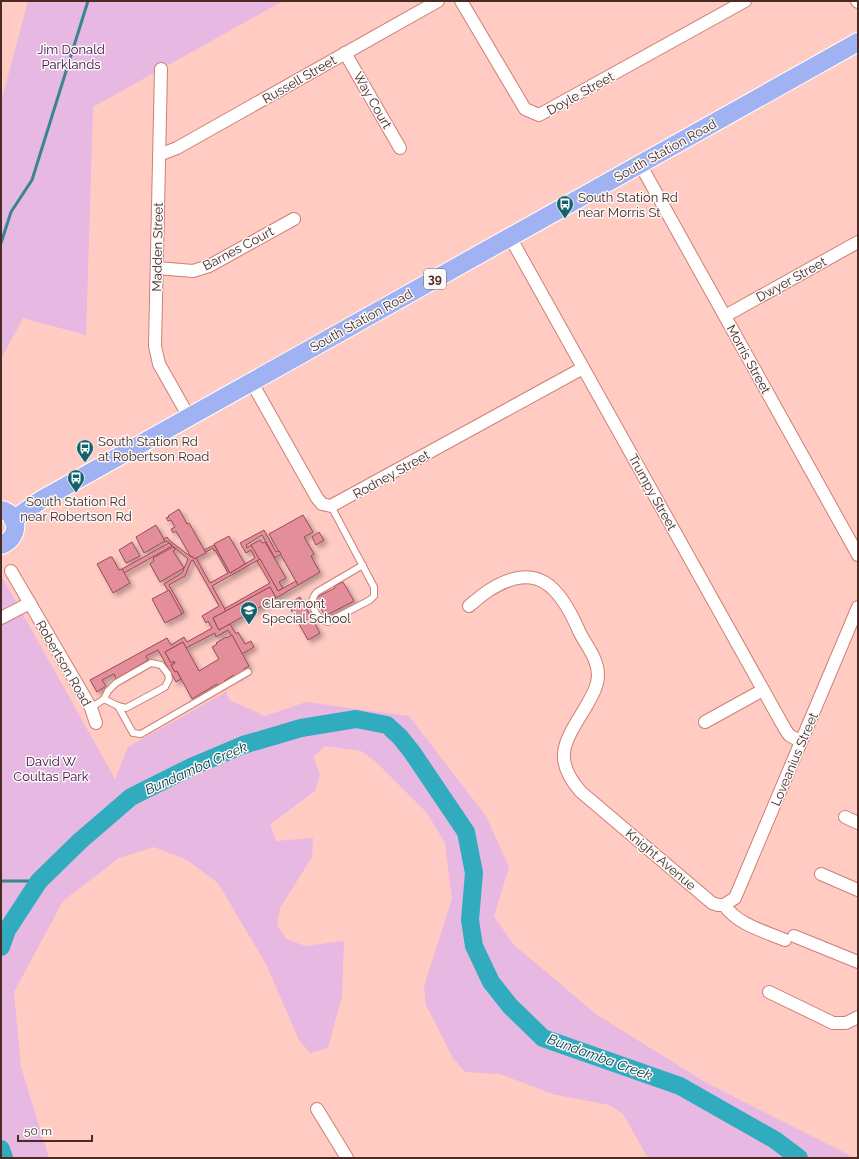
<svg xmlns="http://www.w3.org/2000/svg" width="859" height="1159" font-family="Raleway,sans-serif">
  <defs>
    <filter id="shadow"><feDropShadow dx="3.5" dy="3.5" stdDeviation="2" flood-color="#0004"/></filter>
  </defs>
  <rect width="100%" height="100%" fill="#ffcbc2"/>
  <!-- green -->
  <g fill="#e7b8e2">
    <path d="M28,1H283L93,107L86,335L23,318L1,359V96L3,95Z"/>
    <path d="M1,575L115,779L128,747L226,692L230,700L265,716L306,702L409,716L486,816L509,867L494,916L513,944L597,1015L705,1082L855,1158H648L623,1114L609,1105L552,1094L500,1074L465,1072L453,1058L426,1005L424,986L452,899L445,843L427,813L375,761L361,751L325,746L313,757L320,774L315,791L270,824L276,841L313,838L312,857L280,908L277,925L286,939L305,946L344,941L342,996L328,1048L310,1053L299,1040L266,964L218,883L187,860L154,847L119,858L63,901L14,992L21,1067L49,1158H1Z"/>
  </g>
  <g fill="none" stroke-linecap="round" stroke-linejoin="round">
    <!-- stream -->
    <g stroke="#398590" stroke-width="3">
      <path d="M1,243L11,212L32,180L88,1"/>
      <path d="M1,881H39"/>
    </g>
    <!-- river -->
    <g stroke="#31acbf" stroke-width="18">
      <path d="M1,947L7,930L39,881L80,841L131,797L191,767L243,745L301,728L356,719L387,725L400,737L412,752L466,832L474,873L470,920L474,946L491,982L510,1006L543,1038L680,1086L775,1140L799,1158"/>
      <path d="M1,1149L4,1158"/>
    </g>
  </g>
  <!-- building -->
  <g fill="#e48d9b" stroke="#964b59" filter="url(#shadow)">
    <path d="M179,509L187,524L189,523L206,553L194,559L192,556L191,557L176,531L173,533L171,529L175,527L171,520L168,521L166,518L169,517L168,516Z"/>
    <path d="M303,515L313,532L304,537L314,554L311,556L320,572L298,585L269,534Z"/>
    <path d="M156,525L165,541L144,553L136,537Z"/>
    <path d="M264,530L276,552L279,551L281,554L275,558L262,535L246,545L247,548L252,545L260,559L212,586L226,611L213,618L219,630L230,624L236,634L238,632L245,644L251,641L254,647L242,654L228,630L216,637L215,633L186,648L183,642L165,652L171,663L174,661L175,663L171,665L175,672L177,671L181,679L176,682L158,650L146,656L148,660L116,679L114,674L102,680L106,686L97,692L90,680L167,638L171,645L184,637L187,642L212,628L208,621L206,623L202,616L219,606L193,560L191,561L185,576L169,585L184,612L182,614L164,584L182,573L188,559L167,541L165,542L164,539L167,537L170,541L191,557L192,556L194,559L196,558L210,583L228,573L215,550L214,551L213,548L206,552L204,550L214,545L230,573L255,558L251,550L246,553L240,543Z"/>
    <path d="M319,532L324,540L316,545L312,537Z"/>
    <path d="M229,536L245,564L230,573L214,544Z"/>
    <path d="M260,540L262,543L265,542L286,578L279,582L283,588L278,591L251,545Z"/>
    <path d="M132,542L140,556L126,563L119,550Z"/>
    <path d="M169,543L172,546L124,573L122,569Z"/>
    <path d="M173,547L176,549L173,551L184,568L160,582L150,564L154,561L153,558Z"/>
    <path d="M110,557H112L119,570L122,569L130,583L113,593L97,564Z"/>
    <path d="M260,559L278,591L296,581L298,585L276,598L270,587L226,611L224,609L270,583L257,561Z"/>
    <path d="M343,582L354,601L325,616L315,598L335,588L334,586Z"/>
    <path d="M270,587L276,598L219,630L213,618Z"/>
    <path d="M169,590L182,614L165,623L152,599Z"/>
    <path d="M300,597L320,633L308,640L288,604Z"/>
    <path d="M232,635L249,666L244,669L245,671L235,677L234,675L224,681L225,682L218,686L217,684L192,699L177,671L175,672L171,665L175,663L174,661L171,663L165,652L183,642L199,671L219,659L212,647L217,644L216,643L226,637L227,638Z"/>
  </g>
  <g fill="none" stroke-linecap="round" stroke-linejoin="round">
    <!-- lane casing -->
    <g stroke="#cf7f73" stroke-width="8">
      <g id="lane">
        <path d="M331,506L374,587V596L370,600L328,622C316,619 307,602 317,592L363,565"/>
        <path d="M118,706L133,733L141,734L248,672"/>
        <path d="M91,708L104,699L108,691L116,683L151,663L161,665L168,674L169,679L165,687L126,708L118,706L104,699"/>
      </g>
    </g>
    <!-- street casing -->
    <g stroke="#cf7f73" stroke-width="14">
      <g id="street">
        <path d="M461,1L525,109L539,115L745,1"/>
        <path d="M857,1L858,2"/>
        <path d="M345,53L400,148"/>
        <path d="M161,69L155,346L159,364L189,417"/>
        <path d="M159,155L177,148L438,1"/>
        <path d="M640,164L858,555"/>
        <path d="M510,237L785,729L789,735L801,742"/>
        <path d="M157,268L193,271L209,266L294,219"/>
        <path d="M725,316L858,242"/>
        <path d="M251,381L317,498L322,504L331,506L583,368"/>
        <path d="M11,571L91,708L96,723"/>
        <path d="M469,606C475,601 482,595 488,591C537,559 560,587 579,631C586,646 598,658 598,675C598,685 593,694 588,703C568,738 549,756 581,792L712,903L718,905H724C738,925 764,931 785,940"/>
        <path d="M1,618L30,603"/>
        <path d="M705,722L763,690"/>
        <path d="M845,817L858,823"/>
        <path d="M821,874L858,890"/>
        <path d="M724,905L735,898L858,607"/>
        <path d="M794,936L858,962"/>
        <path d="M769,992L833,1023H846L858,1017"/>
        <path d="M317,1109L347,1158"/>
      </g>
    </g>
    <!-- primary casing -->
    <g stroke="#fff" stroke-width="20">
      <g id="primary">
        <path d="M1,510C21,514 19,539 1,545"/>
        <path d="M13,520L41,500L858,42"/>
      </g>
    </g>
    <!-- lane -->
    <use href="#lane" stroke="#fff" stroke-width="6"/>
    <!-- street -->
    <use href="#street" stroke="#fff" stroke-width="12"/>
    <!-- primary -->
    <use href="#primary" stroke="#a0b2f2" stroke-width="18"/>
  </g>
  <!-- icons -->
  <defs>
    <g id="bus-pin" transform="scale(0.9)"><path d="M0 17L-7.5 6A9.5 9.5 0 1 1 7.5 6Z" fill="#14616c" stroke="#fafafa"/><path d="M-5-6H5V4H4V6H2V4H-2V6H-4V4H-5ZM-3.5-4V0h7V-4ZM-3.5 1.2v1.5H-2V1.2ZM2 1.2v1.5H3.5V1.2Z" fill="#fff"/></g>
    <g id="school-pin" transform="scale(0.9)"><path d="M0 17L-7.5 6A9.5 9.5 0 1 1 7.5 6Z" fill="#14616c" stroke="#fafafa"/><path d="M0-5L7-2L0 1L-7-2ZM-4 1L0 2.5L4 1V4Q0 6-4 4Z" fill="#fff"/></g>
  </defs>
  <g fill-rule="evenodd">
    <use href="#bus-pin" x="565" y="204"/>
    <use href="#bus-pin" x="85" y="448"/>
    <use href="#bus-pin" x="76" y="478"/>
    <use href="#school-pin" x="249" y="610"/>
  </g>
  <g text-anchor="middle" stroke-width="3" stroke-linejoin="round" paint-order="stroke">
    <!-- shield labels -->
    <rect fill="#fafafa" stroke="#806864" stroke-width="1" x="424" y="269" width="22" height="20" rx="3"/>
    <g font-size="12" font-weight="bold" fill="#4b2a24">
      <text x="435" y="283">39</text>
    </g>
    <!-- park labels -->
    <g font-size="13" fill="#450d43" stroke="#fafafa">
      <text x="71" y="54">Jim Donald<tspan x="71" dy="15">Parklands</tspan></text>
      <text x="51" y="766">David W<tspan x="51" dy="15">Coultas Park</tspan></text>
    </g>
    <!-- street labels -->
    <g font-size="13" fill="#4b2a24" stroke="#fafafa">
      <text transform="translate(299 79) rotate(-30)" y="5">Russell Street</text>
      <text transform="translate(580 93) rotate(-29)" y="5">Doyle Street</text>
      <text transform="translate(373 100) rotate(60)" y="5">Way Court</text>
      <text transform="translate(665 150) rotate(-29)" y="5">South Station Road</text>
      <text transform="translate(157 247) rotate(-89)" y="5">Madden Street</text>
      <text transform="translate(238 248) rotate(-28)" y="5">Barnes Court</text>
      <text transform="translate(791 279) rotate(-29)" y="5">Dwyer Street</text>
      <text transform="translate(361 320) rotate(-29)" y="5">South Station Road</text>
      <text transform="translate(749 359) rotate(61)" y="5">Morris Street</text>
      <text transform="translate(391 474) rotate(-29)" y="5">Rodney Street</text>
      <text transform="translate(653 492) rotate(61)" y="5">Trumpy Street</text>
      <text transform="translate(64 663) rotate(60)" y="5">Robertson Road</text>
      <text transform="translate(794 759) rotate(-67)" y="5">Loveanius Street</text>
      <text transform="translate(661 859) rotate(40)" y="5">Knight Avenue</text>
    </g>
    <!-- poi labels -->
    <g font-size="13" fill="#4b2a24" stroke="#fafafa" text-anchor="start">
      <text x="578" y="202">South Station Rd<tspan x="578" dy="15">near Morris St</tspan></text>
      <text x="98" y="446">South Station Rd<tspan x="98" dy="15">at Robertson Road</tspan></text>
      <text x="76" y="506" text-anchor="middle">South Station Rd<tspan x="76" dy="15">near Robertson Rd</tspan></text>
      <text x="262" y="608">Claremont<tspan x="262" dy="15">Special School</tspan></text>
    </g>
    <!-- water labels -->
    <g font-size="14" font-style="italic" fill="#00373e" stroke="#fafafa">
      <text transform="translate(196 768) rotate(-24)" y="5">Bundamba Creek</text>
      <text transform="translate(600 1057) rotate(20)" y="5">Bundamba Creek</text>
    </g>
  </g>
  <!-- border -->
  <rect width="859" height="1159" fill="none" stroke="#4b2a24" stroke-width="4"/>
  <!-- scale -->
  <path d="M18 1135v6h74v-6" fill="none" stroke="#4b2a24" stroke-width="2"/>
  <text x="24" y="1135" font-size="12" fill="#4b2a24" stroke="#fafafa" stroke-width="3" paint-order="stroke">50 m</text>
</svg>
